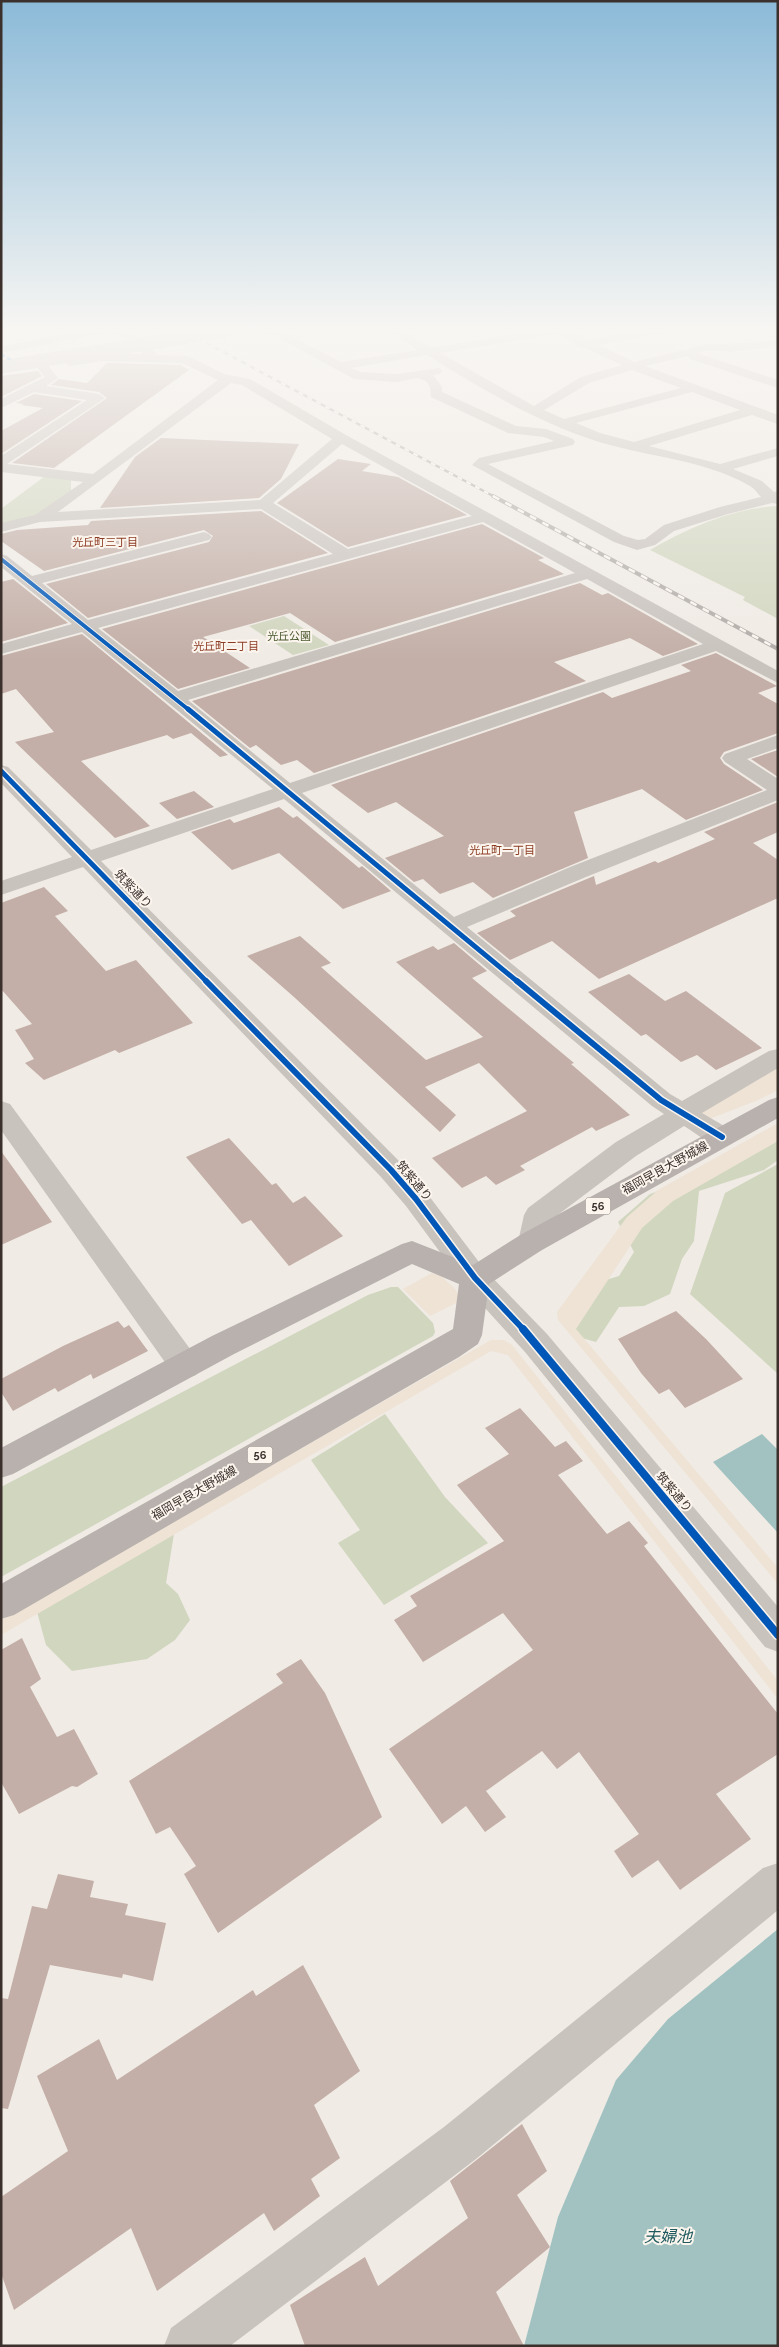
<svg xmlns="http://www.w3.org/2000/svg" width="779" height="2347" font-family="Raleway,'Noto Sans JP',sans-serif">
  <rect width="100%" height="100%" fill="#f0ebe5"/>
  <!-- green -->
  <g fill="#d1d6bf">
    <path d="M45,476L71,480V493L38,517L1,526V509Z"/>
    <path d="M778,506V619L743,600L745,597L650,550C688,528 733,508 778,506Z"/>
    <path d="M284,616L329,645L293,655L249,626Z"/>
    <path d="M778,1131V1160L764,1170L699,1191L694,1241L682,1259L670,1294L644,1306L619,1307L596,1342L571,1335L586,1286L619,1276L634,1252L618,1222L650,1194L692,1179Z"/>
    <path d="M778,1164V1374L690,1294L725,1193Z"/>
    <path d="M391,1287H398L433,1323L435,1332L433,1336L1,1577V1487L368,1295Z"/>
    <path d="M385,1414L445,1497L488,1543L384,1605L338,1543L360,1530L311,1460Z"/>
    <path d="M174,1534L166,1583L178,1594L190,1620L175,1640L147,1659L72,1671L46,1645L33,1597Z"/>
  </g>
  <!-- plaza -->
  <g fill="#eee3d5">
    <path d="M778,1068V1090L758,1100L712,1118L706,1117L702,1113L704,1111Z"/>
    <path d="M778,1123V1141L673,1201L642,1228L576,1329L778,1568V1584L558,1320L557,1312L627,1217L658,1190Z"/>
    <path d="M432,1273L441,1276L455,1289L458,1294V1302L430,1316L403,1289Z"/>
    <path d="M491,1340H504L512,1345L778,1681V1699L508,1355L491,1351L1,1635V1620Z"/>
  </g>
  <!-- water -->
  <g fill="#a1c2c1">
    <path d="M762,1434L778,1450V1533L713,1462Z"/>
    <path d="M778,1929V2346H524L558,2217L616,2080L668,2019Z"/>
  </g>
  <!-- building -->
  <g fill="#c3afa7">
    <path d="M107,363L181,365L189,370L54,468L12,463L107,398L99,392L51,385L59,379L87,383Z"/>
    <path d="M38,371L42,376L1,397V376Z"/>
    <path d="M34,394L82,401L1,454V431L43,408L21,405L24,404L16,403Z"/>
    <path d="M161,438L299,444L281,479L259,498L100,508L135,457Z"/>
    <path d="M338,459L371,464L362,471L398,477L467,515L348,547L277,503Z"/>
    <path d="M261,511L328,553L88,618L46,584L209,542L213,536L204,530L44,571L1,541V534L17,530L88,525L91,521Z"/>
    <path d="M482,524L544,558L538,560L564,574L335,642L290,613L203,637L250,668L178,689L102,629Z"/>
    <path d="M13,579L68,623L1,642V582Z"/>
    <path d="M580,583L602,595L608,593L698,644L663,656L630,638L554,662L586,681L314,773L297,760L281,765L256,745L250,748L192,701Z"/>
    <path d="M82,634L228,755L220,757L191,733L173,739L167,735L81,761L150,826L115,838L15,742L54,732L16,689L1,694V656Z"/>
    <path d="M716,653L777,686L758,693L778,704V733L724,752L720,758L724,764L763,790L686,820L642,789L574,812L588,858L493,898L473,882L440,894L423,879L414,882L385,858L444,836L396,802L368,813L331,785L603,692L612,698L691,671L681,665Z"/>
    <path d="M778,750V777L751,759Z"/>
    <path d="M194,791L214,807L177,819L159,803Z"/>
    <path d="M778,802V832L753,843L778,860V898L599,979L552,941L510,960L477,933L516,916L510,911L594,876L596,885L655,861L658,863L715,839L704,832Z"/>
    <path d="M279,807L293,818L297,816L359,868L362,866L391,891L343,909L279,853L232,870L191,832L230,819L234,823Z"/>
    <path d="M44,887L68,911L55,916L106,971L136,960L193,1023L119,1053L115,1050L44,1080L25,1063L34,1059L15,1030L32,1024L1,989V903Z"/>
    <path d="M300,936L331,963L321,967L426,1060L483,1037L396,962L433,946L438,950L454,943L487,971L472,978L574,1063L571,1064L630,1115L596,1131L592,1127L520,1166L525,1170L496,1185L486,1176L462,1188L432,1158L527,1111L479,1063L425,1087L456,1115L440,1132L294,997L247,956Z"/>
    <path d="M629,974L665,1001L686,991L762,1048L716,1070L697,1055L681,1062L646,1034L641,1036L588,992Z"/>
    <path d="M229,1138L272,1185L276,1183L293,1203L305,1196L343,1236L289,1266L251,1220L242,1224L186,1157Z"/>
    <path d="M1,1151L52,1222L1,1245Z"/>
    <path d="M676,1311L706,1339L743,1379L685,1408L669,1389L659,1394L641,1373L618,1339Z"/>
    <path d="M118,1321L124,1328L129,1325L148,1351L93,1379L91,1374L58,1392L55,1388L13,1411L1,1392V1379L63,1346Z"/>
    <path d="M520,1408L555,1447L566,1441L583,1461L558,1475L607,1534L629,1521L648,1543L644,1546L778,1714V1754L716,1794L751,1839L680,1890L658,1860L632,1878L614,1851L639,1834L579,1752L557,1769L542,1751L486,1791L506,1817L485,1832L466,1806L442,1824L389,1749L533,1650L503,1613L423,1662L394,1620L417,1606L410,1596L504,1541L457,1485L509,1454L485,1428Z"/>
    <path d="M22,1638L41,1679L30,1687L57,1737L74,1729L98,1774L77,1787L72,1786L19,1814L1,1782V1650Z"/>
    <path d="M301,1659L325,1693L382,1817L218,1933L184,1874L196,1866L170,1827L156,1834L129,1781L283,1683L276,1674Z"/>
    <path d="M58,1874L94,1881L90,1897L128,1904L125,1915L166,1923L153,1981L123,1974L122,1978L50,1965L8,2109L1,2108V1998L8,1999L32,1906L47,1909Z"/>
    <path d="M303,1965L360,2071L314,2105L340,2158L311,2179L320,2196L274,2231L264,2213L157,2291L131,2228L14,2310L1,2273V2197L68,2151L37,2076L99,2039L117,2080L253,1990L256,1996Z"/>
    <path d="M522,2124L547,2171L517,2195L550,2247L496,2292L524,2346H305L290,2305L365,2257L378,2286L468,2218L450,2181Z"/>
  </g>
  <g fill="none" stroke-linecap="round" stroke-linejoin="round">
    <!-- minor -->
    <g fill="#c9c3be" fill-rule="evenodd">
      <path d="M83,331H106L100,334L1,353V346Z"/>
      <path d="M113,331C132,331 145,338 156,353L155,355L188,356L224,374L250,379L346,435L778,671V683L716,651L302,793L454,917L570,867L767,790L725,762L722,758L725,754L778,735V748L747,759L778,779V800L586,877L467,927L670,1094L682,1101L769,1051L778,1049V1068L702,1113L731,1130L735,1137L731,1144C713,1149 699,1135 684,1126L636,1156L551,1220L546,1242L542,1250L532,1253L522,1250L518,1242L524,1215L528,1208L616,1142L664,1114L652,1106L284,799L101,861L401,1163L426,1192L485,1270L547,1334L778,1607V1652L765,1647L525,1352L465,1286L406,1206L381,1177L83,867L1,895V881L72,857L1,783V765L8,767L91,850L273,789L82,632L1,654V644L72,624L1,567V554L7,556L32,576L204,532L209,534L212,537L209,540L42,583L88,620L333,554L261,509L40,522L1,532V523L35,515L83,482L1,472V456L87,400L34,392L1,408V399L45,377L36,366L38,363H46L58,378L46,386L99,394L105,398L7,464L93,474L218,380L182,363L103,361L70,366L64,362C74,352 126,354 141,354L143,352L139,346ZM231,383L242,385L332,439L260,500L58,512ZM342,444L472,516L348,549L273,503ZM483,522L575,573L178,691L98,628ZM587,579L703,644L290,783L188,700Z"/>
      <path d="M266,331H281L341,362L418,350L389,331H403L431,348L536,331H568L588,340L640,331H665L659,334L599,345L634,362L708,344H729L778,340V346L729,352L708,350L697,353L778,380V388L690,359L688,356L645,366L778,415V424L752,415L649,446L720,464L778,448V456L733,469L762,481L774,492L778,491V504L772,503L728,514L674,531L655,545L637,550L614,542L472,465L479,458L554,441L544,437L508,433L431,397L430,387L426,381L418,378L396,382L354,379ZM557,334L576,344L577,347L585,348L622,365L581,377L534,406L440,353ZM427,355C478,387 532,419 590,439C642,457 702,458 750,486C755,489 758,494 761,497L720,507L664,525L645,539L638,540L624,536L488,464L573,445L575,442L573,439L546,429L516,426L442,392V387L433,375L440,374L442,371L440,368L396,374L361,372L351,368ZM632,370L681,388L564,419L544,410L589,383ZM692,392L740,410L634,442L600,433L576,423Z"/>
      <path d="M1,1101L10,1104L196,1357L201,1366L196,1375L185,1379L174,1375L1,1130Z"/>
      <path d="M778,1863V1910L476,2159L230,2346H164L171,2328L444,2127L763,1868Z"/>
    </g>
    <!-- major -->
    <path fill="#b8b1ad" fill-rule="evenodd" d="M778,1097V1118L542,1250L489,1284L482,1335L478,1344L459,1357L14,1615L1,1619V1584L453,1329L459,1284L412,1264L234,1354L13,1474L1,1478V1448L212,1336L402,1244L412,1241L473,1265L522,1234L769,1100Z"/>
    <!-- rail-far1 casing -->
    <g stroke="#b1aca8" stroke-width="2.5">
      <path id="rail-far1" d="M184,331L495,497"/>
    </g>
    <!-- rail casing -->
    <g stroke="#b1aca8" stroke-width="4">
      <path id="rail" d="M493,496L778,649"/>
    </g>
    <!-- rail-far1 -->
    <use href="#rail-far1" stroke="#fbf5ee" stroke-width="2" stroke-dasharray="5" stroke-linecap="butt"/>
    <!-- rail -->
    <use href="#rail" stroke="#fbf5ee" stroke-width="2.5" stroke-dasharray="7" stroke-linecap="butt"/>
    <!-- minor-bridge -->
    <path stroke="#c9c3be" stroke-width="13" d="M1,367L225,331"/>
    <!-- quiet -->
    <path stroke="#3fa3eb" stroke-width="2.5" stroke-dasharray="4.5 2.5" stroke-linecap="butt" d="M1,354L11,360"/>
    <!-- cycleway-far3 casing -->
    <g stroke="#fbf5ee" stroke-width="5.5">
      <path id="cycleway-far3" d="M1,559L189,710"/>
    </g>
    <!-- cycleway-far2 casing -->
    <g stroke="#fbf5ee" stroke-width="8">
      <g id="cycleway-far2">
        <path d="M188,709L518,982"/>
        <path d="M1,771L207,982"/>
      </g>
    </g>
    <!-- cycleway-far1 casing -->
    <g stroke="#fbf5ee" stroke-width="9">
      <g id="cycleway-far1">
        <path d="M206,981L391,1170L416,1199L475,1278L524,1330"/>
        <path d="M517,981L661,1100L722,1137"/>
      </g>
    </g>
    <!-- cycleway casing -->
    <g stroke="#fbf5ee" stroke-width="11">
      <path id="cycleway" d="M523,1329L778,1635"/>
    </g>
    <!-- cycleway-far3 -->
    <use href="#cycleway-far3" stroke="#0057b8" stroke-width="4"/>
    <!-- cycleway-far2 -->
    <use href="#cycleway-far2" stroke="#0057b8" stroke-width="5"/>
    <!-- cycleway-far1 -->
    <use href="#cycleway-far1" stroke="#0057b8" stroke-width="6"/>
    <!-- cycleway -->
    <use href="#cycleway" stroke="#0057b8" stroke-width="8"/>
  </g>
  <!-- sky -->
  <linearGradient id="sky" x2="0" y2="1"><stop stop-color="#8bbad8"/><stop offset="0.5" stop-color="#f8f6f3"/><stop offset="1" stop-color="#f8f6f3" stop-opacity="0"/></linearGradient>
  <rect width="779" height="660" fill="url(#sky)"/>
  <g text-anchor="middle" stroke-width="4" stroke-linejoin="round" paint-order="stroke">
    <!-- far-neighbourhood labels -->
    <g font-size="11" fill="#8c3b22" stroke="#fbf5ee">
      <text x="105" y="546">光丘町三丁目</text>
      <text x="226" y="650">光丘町二丁目</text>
      <text x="502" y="854">光丘町一丁目</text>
    </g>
    <!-- far-park labels -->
    <g font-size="11" fill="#4a5a2e" stroke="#fbf5ee">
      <text x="289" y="640">光丘公園</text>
    </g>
    <!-- shield labels -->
    <g fill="#fbf5ee" stroke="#756b66" stroke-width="1">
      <rect x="585.5" y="1197.5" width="25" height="17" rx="4"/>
      <rect x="247.5" y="1446.5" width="25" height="17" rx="4"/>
    </g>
    <g font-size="11" font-weight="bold" fill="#3b302b">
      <text x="598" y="1210">56</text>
      <text x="260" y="1459">56</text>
    </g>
    <!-- street labels -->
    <g font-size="12" fill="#3b302b" stroke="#fbf5ee">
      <text transform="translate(133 889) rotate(46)" y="4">筑紫通り</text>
      <text transform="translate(665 1168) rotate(-29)" y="4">福岡早良大野城線</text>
      <text transform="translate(414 1181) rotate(50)" y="4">筑紫通り</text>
      <text transform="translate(674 1492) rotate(50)" y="4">筑紫通り</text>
      <text transform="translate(194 1493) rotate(-30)" y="4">福岡早良大野城線</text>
    </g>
    <!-- near-water labels -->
    <g font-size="16" font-style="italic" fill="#1f5a5e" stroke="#fbf5ee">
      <text x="668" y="2242">夫婦池</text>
    </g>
  </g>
  <!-- border -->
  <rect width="779" height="2347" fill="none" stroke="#3b302b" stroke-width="5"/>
</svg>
